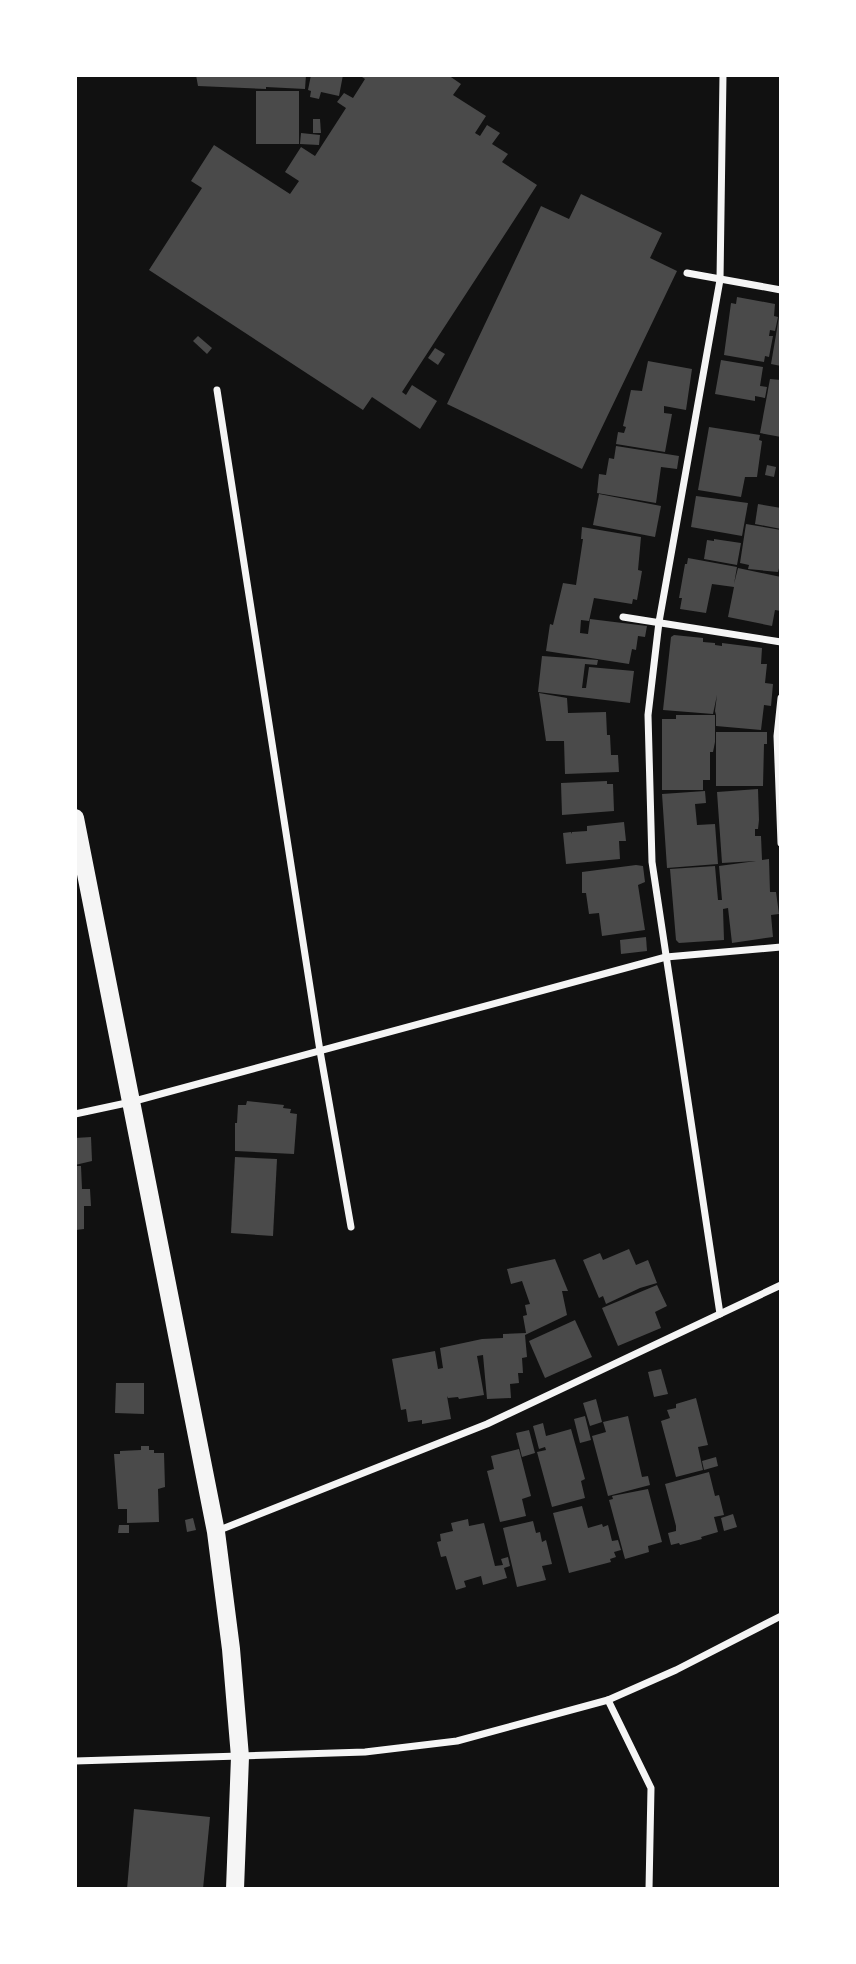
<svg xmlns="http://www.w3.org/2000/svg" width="856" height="1964" font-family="'Fira Sans',sans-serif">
  <rect width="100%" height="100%" fill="#111"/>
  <!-- building -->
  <g fill="#4a4a4a">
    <path d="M196,75H306L305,89L266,87V89L198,86Z"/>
    <path d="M311,75H343L339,96L321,92L319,99L310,97L311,91L308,90Z"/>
    <path d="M359,75H448L461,84L453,95L486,116L475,133L480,136L487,125L500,133L492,144L508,154L502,162L537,185L402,392L406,395L412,385L437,401L420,429L372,397L363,410L149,270L202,188L191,181L214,145L290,194L299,181L285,172L301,147L315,156L346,108L337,102L344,93L353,98L365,79Z"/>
    <rect x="256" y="91" width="43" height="53"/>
    <path d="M313,119H320L321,133H313Z"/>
    <path d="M301,133L320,135L319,145L300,144Z"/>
    <path d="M581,194L662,233L650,258L677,271L582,469L447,404L541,206L569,219Z"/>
    <path d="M737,297L775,304L774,316L778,317L775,331L770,330L769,336H773L769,357L765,356L764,362L724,355L731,303L736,304Z"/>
    <path d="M779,317H781V366L771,364Z"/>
    <path d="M198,336L212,348L207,354L193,341Z"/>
    <path d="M435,348L445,354L438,365L428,358Z"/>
    <path d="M721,360L763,367L760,386L767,387L765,398L755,396V401L715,394Z"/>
    <path d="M648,361L692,369L686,410L664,406V413L672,414L665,452L616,444L618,432L624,433L626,427L623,426L631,390L642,391Z"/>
    <path d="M770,379L781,380V437L760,433Z"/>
    <path d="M709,427L760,435L759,440L762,441L757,477H745L741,497L698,490Z"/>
    <path d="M616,446L679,456L677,469L661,467L656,503L597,493L599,474L606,475L609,458L614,459Z"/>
    <path d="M767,465L776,467L774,477L765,475Z"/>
    <path d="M599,494L661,506L655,537L593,525Z"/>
    <path d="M696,496L748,503L742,536L691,527Z"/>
    <path d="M758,504L781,508V529L755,524Z"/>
    <path d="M746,524L781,530L779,548H781V561L778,572L748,569L749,565L740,563Z"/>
    <path d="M582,527L641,537L638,570L642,571L637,600L633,599L632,604L594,598L589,621L581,620L580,633L588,634L590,619L647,626L645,637L638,636L636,650L632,649L629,664L546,651L550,624L553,625L563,583L576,585L583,539H581Z"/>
    <path d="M714,539L741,543L737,565L704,559L707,540L714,541Z"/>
    <path d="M688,558L737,567L734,584L738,568L781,577V611L775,610L772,626L728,617L734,587L712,584L706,613L680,609L682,598H679L685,564H687Z"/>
    <path d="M674,635L703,638V642L715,643V645L722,646V643L762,648L761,664H767L765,683L773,684L771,706L764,705L761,730L716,726V715H720H716L715,711L717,695L713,714L663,710L671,637Z"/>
    <path d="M542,656L598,660L597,665L585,664L582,688H586L589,667L634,671L630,703L538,692Z"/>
    <path d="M539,693L567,698L568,713L606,712L607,735H610L611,755H618L619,772L565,774L564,741H546Z"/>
    <path d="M676,715H715V742L713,752H710V780H703V790H662V719H676Z"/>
    <path d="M716,732H767V744H764L763,786H716Z"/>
    <path d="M607,781V784H613L614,811L562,815L561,783Z"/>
    <path d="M758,789L759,820L758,829H755V836H761L762,860L769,859L770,892H776L779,914L771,915L773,937L732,943L728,908L723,909L724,940L679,943L676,940L670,869L715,866L718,900H722L719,866L756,861L722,863L717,792Z"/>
    <path d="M705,791L706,803L695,804L697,825L715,824L718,864L667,868L662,794Z"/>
    <path d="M624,822L626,841H619L620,859L566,864L563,833L571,832L572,834V832L587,831V826Z"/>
    <path d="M636,865L643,866L645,882L638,885L645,930L602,936L599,913L589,914L586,893H582V872Z"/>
    <path d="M646,937L647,951L621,954L620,940Z"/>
    <path d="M247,1101L284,1105L283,1108L291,1109L290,1113L297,1114L294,1154L235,1151V1123H237L238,1105H246Z"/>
    <path d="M91,1137L92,1161L75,1165V1138Z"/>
    <path d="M235,1157L277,1159L273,1236L231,1233Z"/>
    <path d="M75,1166H81L82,1189H90L91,1206H84V1229L76,1230L75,1226Z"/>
    <path d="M629,1249L636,1265L648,1260L657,1283L640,1288L606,1304L603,1296L599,1298L583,1260L600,1253L603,1260Z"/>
    <path d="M555,1259L568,1291H562L567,1315L525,1335L527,1357L522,1358L523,1373H518L519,1383L510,1384L511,1398L487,1399L483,1355L477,1356L484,1395L459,1399L458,1397L448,1398L447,1396L451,1419L422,1424V1420L408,1422L406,1409L401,1410L392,1359L435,1351L438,1369L443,1368L440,1348L482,1339L503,1338V1334L526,1333L523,1316L527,1315L525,1305L530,1304L522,1281L511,1284L507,1269Z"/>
    <path d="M657,1285L667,1306L655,1312L661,1328L618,1346L602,1308Z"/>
    <path d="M575,1320L592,1357L545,1378L529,1341Z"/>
    <path d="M661,1369L668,1394L654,1397L648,1372Z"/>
    <path d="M116,1383H144V1414L115,1413Z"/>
    <path d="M696,1398L708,1445L698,1447L703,1470L676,1477L661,1421L670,1418L667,1410L676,1408V1404Z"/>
    <path d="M596,1399L602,1422L590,1426L583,1403Z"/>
    <path d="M585,1416L591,1440L580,1443L574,1419Z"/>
    <path d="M628,1416L642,1477L648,1476L650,1485L608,1496L592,1436L606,1432L603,1422Z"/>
    <path d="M543,1423L546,1436L571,1429L585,1479L581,1481L585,1498L552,1507L537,1452L546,1450L545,1447L539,1449L533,1426Z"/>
    <path d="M529,1430L535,1453L522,1457L516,1433Z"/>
    <path d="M141,1446H149V1450H154V1453H164L165,1487L158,1489L159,1522L127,1523V1509H118L114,1454H120V1451L141,1450Z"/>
    <path d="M519,1449L531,1496L522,1499L526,1516L500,1522L487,1471L494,1469L491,1456Z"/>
    <path d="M716,1457L718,1466L704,1470L702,1461Z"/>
    <path d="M709,1472L715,1496L719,1495L724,1515L714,1517L718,1532L701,1537L702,1539L680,1545L679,1543L671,1545L668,1533L676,1531V1526L665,1484Z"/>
    <path d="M648,1489L662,1542L648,1546L649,1552L625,1559L609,1500L613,1499L612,1496Z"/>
    <path d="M582,1506L588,1528L602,1524L603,1527L608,1525L612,1541L618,1540L621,1550L614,1552L616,1557L610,1559L611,1562L569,1573L553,1513Z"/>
    <path d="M733,1514L737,1527L724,1531L721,1518Z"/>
    <path d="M193,1518L196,1530L187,1532L185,1520Z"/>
    <path d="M468,1519L469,1526L484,1523L495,1566L503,1565L501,1559L508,1557L510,1566L504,1568L507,1578L483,1585L481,1576L464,1581L466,1587L456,1590L446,1556L441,1557L437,1542L441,1541L440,1534L453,1531L451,1523Z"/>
    <path d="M533,1521L536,1533L540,1532L542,1542L546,1540L552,1564L542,1566L546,1580L517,1587L503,1528Z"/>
    <path d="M119,1525H129V1533H118Z"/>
    <path d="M134,1809L210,1817L203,1889H127Z"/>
  </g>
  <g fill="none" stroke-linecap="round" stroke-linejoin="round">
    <!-- minor -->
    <g stroke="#f5f5f5" stroke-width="7">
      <path d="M687,273L781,290"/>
      <path d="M217,390L320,1051L351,1227"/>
      <path d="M623,617L781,642"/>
      <path d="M781,698L777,736L781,843"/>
      <path d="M75,1114L131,1102L666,957L781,947"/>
      <path d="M720,1314L652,862L648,715L659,622L720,280L723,75"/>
      <path d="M217,1531L487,1424L781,1285"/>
      <path d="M608,1700L651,1788L649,1889"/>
      <path d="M75,1761L365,1752L457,1741L608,1700L676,1670L781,1616"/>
    </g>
    <!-- primary -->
    <path stroke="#f5f5f5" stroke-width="18" d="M75,818L216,1532L231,1649L240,1757L235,1889"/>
  </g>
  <!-- border -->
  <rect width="856" height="1964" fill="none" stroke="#ffffff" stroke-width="154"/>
</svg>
